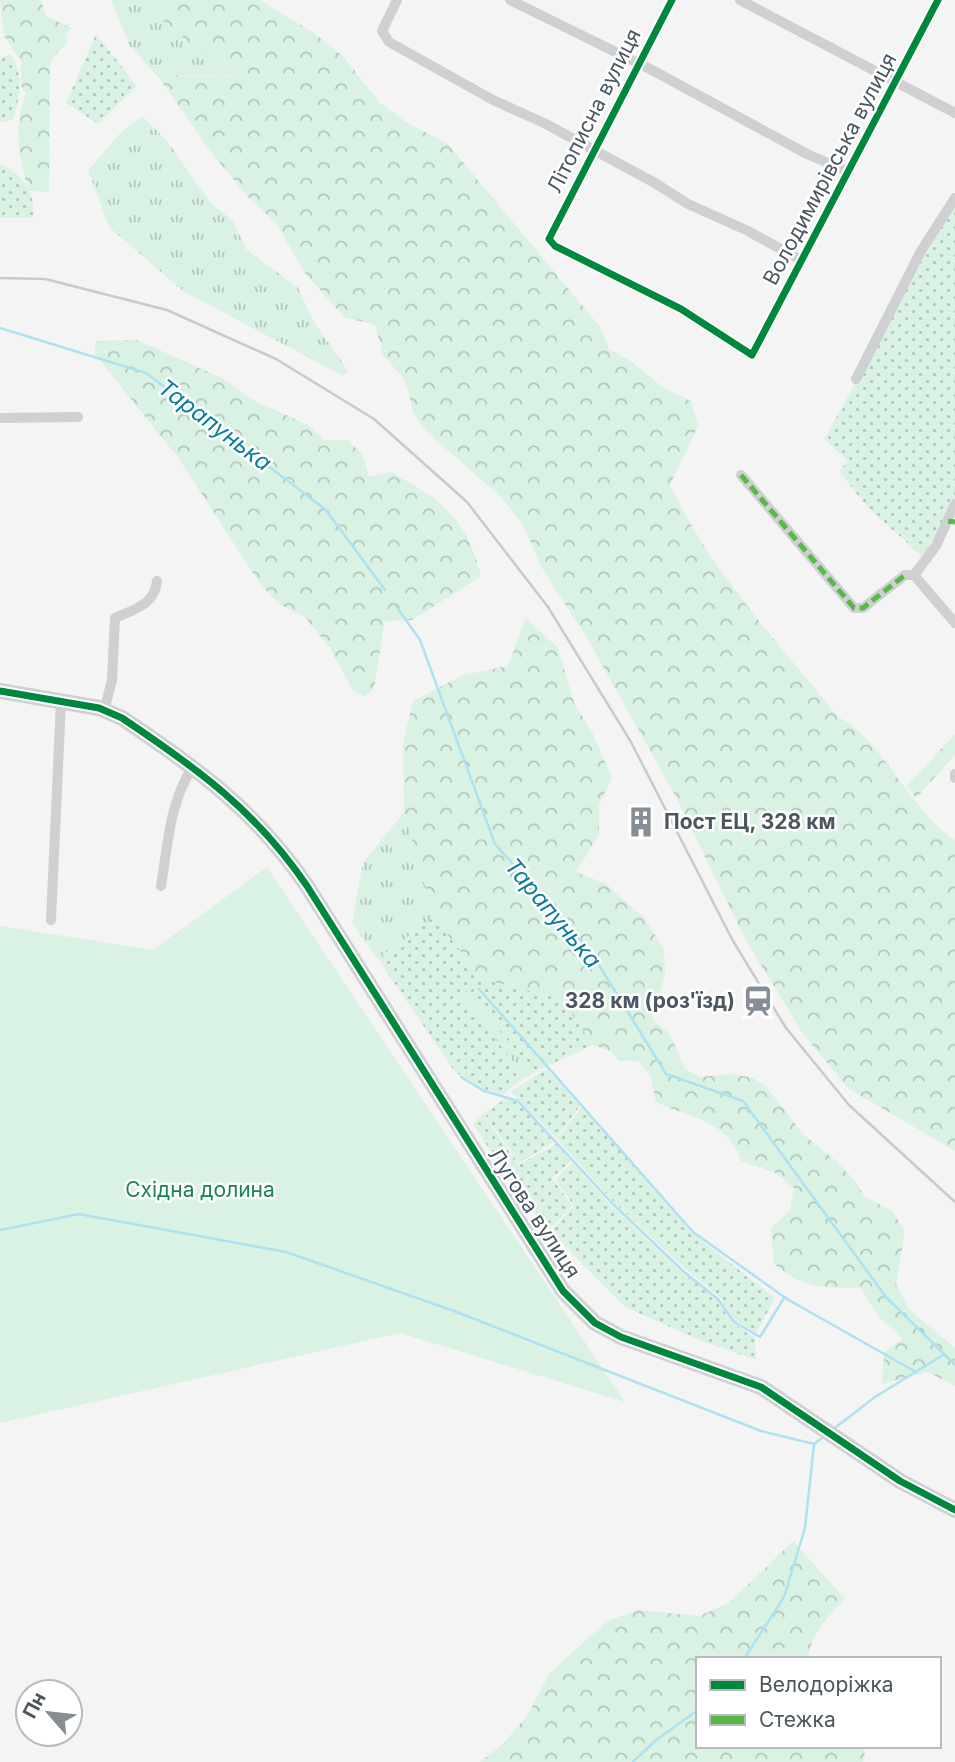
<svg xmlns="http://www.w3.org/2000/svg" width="955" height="1762" font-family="Inter,sans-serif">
  <defs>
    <pattern id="grass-tufts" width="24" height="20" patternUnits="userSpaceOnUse" patternTransform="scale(1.75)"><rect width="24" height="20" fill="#d9f2e3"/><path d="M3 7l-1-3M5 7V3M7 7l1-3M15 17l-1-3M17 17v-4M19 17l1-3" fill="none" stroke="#b2c7bb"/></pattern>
    <pattern id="forest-crowns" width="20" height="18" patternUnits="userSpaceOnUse" patternTransform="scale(1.75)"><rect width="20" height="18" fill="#d9f2e3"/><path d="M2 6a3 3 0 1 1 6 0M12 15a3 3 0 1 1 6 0" fill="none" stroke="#b2c7bb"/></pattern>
    <pattern id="garden-dots" width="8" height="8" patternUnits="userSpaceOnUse" patternTransform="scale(1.75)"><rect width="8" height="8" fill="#d9f2e3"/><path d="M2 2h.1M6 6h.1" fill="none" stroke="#b2c7bb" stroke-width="1.8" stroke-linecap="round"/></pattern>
  </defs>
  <rect width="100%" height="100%" fill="#f4f4f4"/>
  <!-- grass -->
  <g fill="url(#grass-tufts)">
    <path d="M111,0H164L165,11L160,19L179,32L190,48L230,61L247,72C217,79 189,74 159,78L130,46Z"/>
    <path d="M143,117L166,140L211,203L233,221L246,249L298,288L314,322L348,371L343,376L183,291L109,227L88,170C107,151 118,129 143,117Z"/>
    <path d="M404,812L434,917L378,959L352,923L363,863Z"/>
    <path d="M465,989L534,1072L525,1077L460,994Z"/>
  </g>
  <!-- forest -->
  <g fill="url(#forest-crowns)">
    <path d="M0,0H41L46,16L72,28L65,34L68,41L50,62L49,192L29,191C19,161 13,123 26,94L21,86V62L4,36Z"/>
    <path d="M164,0H260L314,33L344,57L379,102L406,122L448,144L600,327L609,349L631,361L661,386L691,401L698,426L670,485C711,572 778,642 838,717C883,739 909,811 955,840V1151L849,1089L804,1035L746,941L677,799L587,638L542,568L523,525L500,496L429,434L414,414L405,380L383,355L375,324L345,318L304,272L276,223L249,198L214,156L159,78C189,74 218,81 246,72L230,61L190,48L179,32L160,19L165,11Z"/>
    <path d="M137,340L222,378L255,401L308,425L324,440H348L363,455L369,477L390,472C442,500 466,517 481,576L412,620L385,621L374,688L364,697L352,689L330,648L306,618L279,604L260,584L179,459L94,353L96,341Z"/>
    <path d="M526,618L558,648L574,703L592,732L612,778L599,805V835L576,872L606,884L644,918L664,949L665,976L652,1018L671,1036L685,1069L700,1077L733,1074L753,1078L766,1086L802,1133L836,1161L857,1183L864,1196L892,1211L905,1231L896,1284L909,1309L955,1348V1386L928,1372L882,1384L884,1352L903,1339L878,1316L861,1288C824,1288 803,1289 774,1264L771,1228L790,1211L794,1188L774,1172L741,1161C726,1119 692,1119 656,1102L651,1078L638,1061L618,1060L610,1051L593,1045L561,999L493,982L476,972L434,917L404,812L403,744L413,701L463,675L508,666Z"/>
    <path d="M955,734V755L916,798L907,786Z"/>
    <path d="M793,1541L845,1599C829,1616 810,1635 808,1659H698V1746H863L865,1756L863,1762H480L502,1745L529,1713L549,1674L607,1621L638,1610L699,1616L729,1603Z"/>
  </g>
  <!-- park -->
  <path fill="#d9f2e3" d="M267,867L625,1402L400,1333L0,1423V926L153,950Z"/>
  <!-- garden -->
  <g fill="url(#garden-dots)">
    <path d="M96,34L137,86L98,124L66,103Z"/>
    <path d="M10,54C24,73 20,97 13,120L0,122V59Z"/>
    <path d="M0,164C23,174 36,193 33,218H0Z"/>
    <path d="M955,206V498L939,533L922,556L867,507L839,471L848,461L824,439C869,362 907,281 955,206Z"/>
    <path d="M434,917L476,972L493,982L561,999L593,1045L534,1072L465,989L460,994L525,1077L502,1095L484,1089L455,1072L378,959Z"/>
    <path d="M547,1068L580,1106L556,1138L511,1092Z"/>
    <path d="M505,1099L517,1102L554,1142L519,1163L484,1113Z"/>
    <path d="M582,1107L692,1233L775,1298L756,1334L734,1320L720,1297L683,1267L612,1200L557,1139Z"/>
    <path d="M483,1114L519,1165L556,1144L571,1161L552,1178L572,1206L549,1230L522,1198L473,1124Z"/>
    <path d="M573,1163L609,1203L679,1270L717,1299L732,1323L755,1337L756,1360L697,1339L625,1307L558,1239L551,1231L574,1206L555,1179Z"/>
  </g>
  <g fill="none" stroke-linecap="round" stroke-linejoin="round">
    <!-- stream -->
    <g stroke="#aee2f0" stroke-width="2.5">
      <path d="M0,328L146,373L326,510L385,590"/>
      <path d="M396,606L420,640L495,844L591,952L666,1074L743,1101L886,1297L955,1365"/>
      <path d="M479,989L693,1232L787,1299L916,1372"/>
      <path d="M461,1077L484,1091L518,1101L611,1202L683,1271L718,1299L734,1322L760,1337L784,1298"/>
      <path d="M0,1230L79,1214L286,1252L454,1311L761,1431L814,1444L822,1438"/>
      <path d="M836,1427L875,1397L943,1355"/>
      <path d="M744,1659L784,1597L805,1528L814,1444"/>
      <path d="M633,1762L656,1740L698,1710"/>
    </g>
    <!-- street -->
    <g stroke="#ced0d2" stroke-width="10">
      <path d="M397,0L382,31L389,42L493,100L544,123L655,183L688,204L746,230L801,260"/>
      <path d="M510,0L652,70L807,154L849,172"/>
      <path d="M672,0L549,239L555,246L681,309L752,355L938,0"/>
      <path d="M740,0L955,113"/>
      <path d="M856,379L921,251L955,198"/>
      <path d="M0,418L78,417"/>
      <path d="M741,475L854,608H863L905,575H914L955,623"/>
      <path d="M914,575L936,546L955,504"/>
      <path d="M104,711L112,680L115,618C135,609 155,604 157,581"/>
      <path d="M955,774V778"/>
      <path d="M161,886C168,845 169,804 192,768"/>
      <path d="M51,920L61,702"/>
    </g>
    <!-- secondary -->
    <path stroke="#ced0d4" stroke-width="16" d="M0,691L99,708L122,718C198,769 255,810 307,886L563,1291L595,1323L621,1337L761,1387L900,1481L955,1510"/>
    <!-- rail -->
    <path stroke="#c9cacc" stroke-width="2.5" d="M0,278L45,279L167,310L276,359L374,419L467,502L548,607L631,742L733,941L786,1028L849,1105L955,1202"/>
    <!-- quiet -->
    <g stroke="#58b947" stroke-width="5" stroke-dasharray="10 5" stroke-linecap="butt">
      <path d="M741,475L854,608H863L905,575"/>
      <path d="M948,521L955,522"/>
    </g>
    <!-- cycleway casing -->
    <g stroke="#fff" stroke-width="11">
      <g id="cycleway">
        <path d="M672,0L549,239L555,246L681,309L752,355L938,0"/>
        <path d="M0,691L99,708L122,718C198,769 255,810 307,886L563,1291L595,1323L621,1337L761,1387L900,1481L955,1510"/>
      </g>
    </g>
    <!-- cycleway -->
    <use href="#cycleway" stroke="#00873e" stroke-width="7"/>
  </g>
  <!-- icons -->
  <defs>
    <g id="building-bare" transform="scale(2.415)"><path d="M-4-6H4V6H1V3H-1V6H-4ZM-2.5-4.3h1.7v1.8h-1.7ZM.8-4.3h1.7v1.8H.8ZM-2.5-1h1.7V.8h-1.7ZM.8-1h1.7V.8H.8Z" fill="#868d94" stroke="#fff" stroke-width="2.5" paint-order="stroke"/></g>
    <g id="station-bare" transform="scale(2.415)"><path d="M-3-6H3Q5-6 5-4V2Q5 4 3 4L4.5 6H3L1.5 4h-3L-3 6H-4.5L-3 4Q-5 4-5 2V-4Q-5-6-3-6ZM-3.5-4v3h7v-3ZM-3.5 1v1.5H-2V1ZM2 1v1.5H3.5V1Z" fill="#868d94" stroke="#fff" stroke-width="2.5" paint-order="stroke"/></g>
  </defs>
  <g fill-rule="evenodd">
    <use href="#building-bare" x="641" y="822"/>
    <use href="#station-bare" x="758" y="1001"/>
  </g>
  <g text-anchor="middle" stroke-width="5" stroke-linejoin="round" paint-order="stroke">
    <!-- street labels -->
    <g font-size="21" fill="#4a5661" stroke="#fff">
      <text transform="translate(594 111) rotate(-63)" y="7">Літописна вулиця</text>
      <text transform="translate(830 169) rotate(-62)" y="7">Володимирівська вулиця</text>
      <text transform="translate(534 1213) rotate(57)" y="7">Лугова вулиця</text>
    </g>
    <!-- poi labels -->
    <g font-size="21" font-weight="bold" fill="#4a5661" stroke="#fff" text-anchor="start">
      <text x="664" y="829">Пост ЕЦ, 328 км</text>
      <text x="735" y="1008" text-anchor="end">328 км (роз'їзд)</text>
    </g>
    <!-- park labels -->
    <g font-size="21" fill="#17864f" stroke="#fff">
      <text x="200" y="1197">Східна долина</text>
    </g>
    <!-- water labels -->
    <g font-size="23" font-style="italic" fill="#0c7c9b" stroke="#fff">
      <text transform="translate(215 425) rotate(37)" y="8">Тарапунька</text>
      <text transform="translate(553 913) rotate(50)" y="8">Тарапунька</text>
    </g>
  </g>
  <!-- legend -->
  <rect x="696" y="1657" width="245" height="91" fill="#ffffff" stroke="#b7bbc0" stroke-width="2"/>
  <rect x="710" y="1680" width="35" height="10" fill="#00873e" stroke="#b7bbc0" stroke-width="2"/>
  <text x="759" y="1692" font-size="21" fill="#4a5661">Велодоріжка</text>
  <rect x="710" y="1715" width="35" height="10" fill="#58b947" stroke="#b7bbc0" stroke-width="2"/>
  <text x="759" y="1727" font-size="21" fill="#4a5661">Стежка</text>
  <!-- north arrow -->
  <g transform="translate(49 1713) rotate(298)"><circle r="33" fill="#ffffff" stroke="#b7bbc0" stroke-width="2"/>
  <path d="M0-5L12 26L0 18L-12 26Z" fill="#868d94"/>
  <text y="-10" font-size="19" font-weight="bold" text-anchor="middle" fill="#4a5661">Пн</text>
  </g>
</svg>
